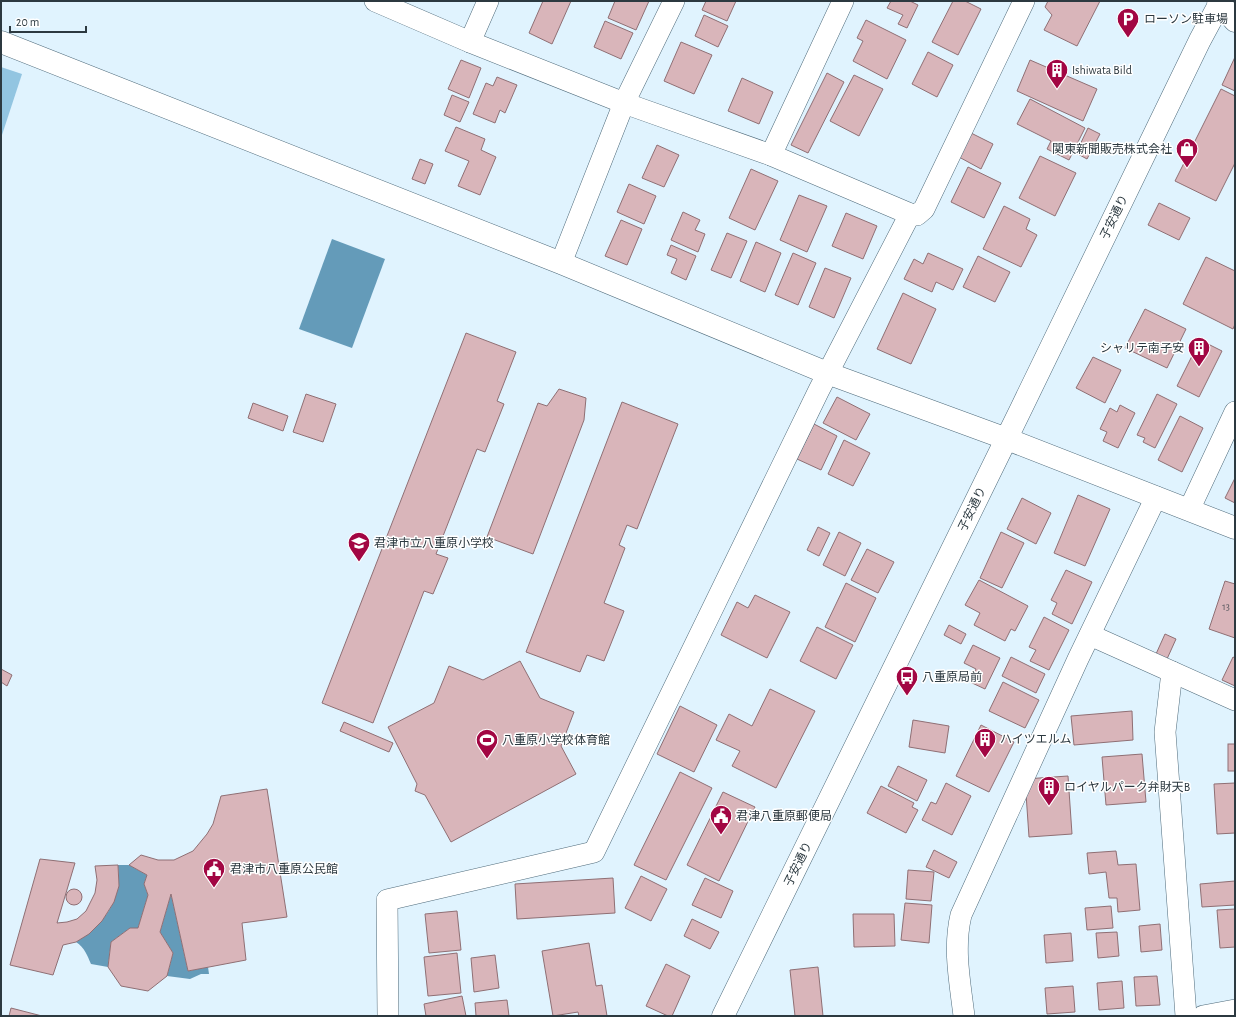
<svg xmlns="http://www.w3.org/2000/svg" width="1236" height="1017" font-family="'Alegreya Sans','Noto Sans JP',sans-serif">
  <rect width="100%" height="100%" fill="#e0f3fe"/>
  <!-- green -->
  <path fill="#92c5e1" d="M1,67L22,74L1,138Z"/>
  <!-- water -->
  <g fill="#649bb9">
    <path d="M332,239L385,259L352,348L299,329Z"/>
    <path d="M118,865H129L147,875L144,884L148,895L138,928H130L111,942L108,967L91,964C87,955 85,948 76,942C97,929 113,912 118,887C120,880 118,872 118,865Z"/>
    <path d="M171,894L188,971L208,967L209,974H201L190,979L167,976L173,953L160,932Z"/>
  </g>
  <!-- building -->
  <g fill="#d9b5ba" stroke="#8f6f74">
    <path d="M543,1H571L552,44L529,33Z"/>
    <path d="M615,1H649L636,30L608,18Z"/>
    <path d="M706,1H736L727,21L702,10Z"/>
    <path d="M891,1H910L918,5L907,28L898,24L903,15L887,8Z"/>
    <path d="M953,1H965L981,9L958,55L932,42Z"/>
    <path d="M1048,1H1100L1077,46L1044,30L1052,15L1045,7Z"/>
    <path d="M704,15L728,26L718,47L695,36Z"/>
    <path d="M866,20L906,40L887,79L853,61L863,41L857,38Z"/>
    <path d="M605,21L633,33L621,59L594,47Z"/>
    <path d="M681,42L712,55L694,94L664,81Z"/>
    <path d="M928,52L953,65L937,97L912,84Z"/>
    <path d="M1235,57V91L1222,85Z"/>
    <path d="M461,60L481,68L469,98L448,89Z"/>
    <path d="M1030,60L1097,89L1083,121L1017,91Z"/>
    <path d="M827,73L844,82L808,153L791,145Z"/>
    <path d="M854,75L883,89L859,136L830,121Z"/>
    <path d="M497,77L517,85L505,113L500,110L495,123L473,114L486,83L493,86Z"/>
    <path d="M742,78L773,92L759,124L728,111Z"/>
    <path d="M1221,89L1235,96V163L1216,201L1175,181Z"/>
    <path d="M452,95L469,102L460,122L444,115Z"/>
    <path d="M1030,99L1085,128L1069,160L1047,149L1051,141L1017,124Z"/>
    <path d="M456,127L485,139L481,150L496,157L480,195L458,186L469,161L445,151Z"/>
    <path d="M1088,128L1100,134L1087,159L1076,153Z"/>
    <path d="M971,133L993,144L981,169L959,157Z"/>
    <path d="M657,145L679,155L664,187L642,178Z"/>
    <path d="M1040,156L1076,173L1055,216L1019,198Z"/>
    <path d="M420,159L433,164L425,184L412,179Z"/>
    <path d="M968,167L1001,183L984,218L951,202Z"/>
    <path d="M751,169L778,181L755,230L729,218Z"/>
    <path d="M629,184L656,196L644,224L617,212Z"/>
    <path d="M799,195L827,206L807,252L780,240Z"/>
    <path d="M1159,203L1190,218L1179,240L1148,225Z"/>
    <path d="M1004,206L1030,219L1026,229L1037,235L1021,267L983,249Z"/>
    <path d="M683,212L700,220L695,230L705,234L698,252L671,240Z"/>
    <path d="M846,213L877,226L863,259L832,246Z"/>
    <path d="M621,220L642,229L627,265L605,256Z"/>
    <path d="M727,233L747,241L731,278L711,270Z"/>
    <path d="M756,242L781,253L765,292L740,281Z"/>
    <path d="M671,245L696,256L686,280L671,273L677,259L667,255Z"/>
    <path d="M793,253L816,263L798,305L775,295Z"/>
    <path d="M928,253L963,269L953,290L936,282L932,292L904,279L914,259L923,264Z"/>
    <path d="M978,256L1010,272L995,302L963,287Z"/>
    <path d="M1206,257L1235,271V324L1233,329L1183,304Z"/>
    <path d="M825,268L851,278L834,318L809,307Z"/>
    <path d="M903,293L936,309L911,364L877,349Z"/>
    <path d="M1145,309L1186,329L1167,368L1125,348Z"/>
    <path d="M466,333L516,352L497,401L504,404L485,452L477,449L436,554L448,558L433,594L424,591L373,723L322,703Z"/>
    <path d="M1200,340L1222,351L1199,397L1177,386Z"/>
    <path d="M1093,357L1121,370L1105,403L1076,388Z"/>
    <path d="M559,389L586,398L584,420L533,554L487,537L538,403L547,406Z"/>
    <path d="M306,394L336,404L323,442L293,432Z"/>
    <path d="M1157,394L1177,404L1155,448L1143,442L1145,438L1137,435Z"/>
    <path d="M837,397L870,414L856,440L823,423Z"/>
    <path d="M622,402L678,424L637,529L627,525L619,545L625,548L604,603L624,611L604,661L587,655L580,672L526,652Z"/>
    <path d="M253,403L288,416L283,431L248,418Z"/>
    <path d="M1120,405L1135,413L1118,448L1103,441L1107,432L1100,429L1110,408L1117,412Z"/>
    <path d="M1180,416L1203,428L1182,472L1158,460Z"/>
    <path d="M814,424L837,436L821,470L797,459Z"/>
    <path d="M844,440L870,453L853,486L828,474Z"/>
    <path d="M1235,478V503L1225,498Z"/>
    <path d="M1078,495L1110,509L1085,566L1054,553Z"/>
    <path d="M1022,498L1051,513L1036,544L1007,529Z"/>
    <path d="M818,527L830,533L819,556L807,550Z"/>
    <path d="M839,532L861,543L845,576L823,565Z"/>
    <path d="M1001,532L1024,543L1002,588L980,578Z"/>
    <path d="M867,549L894,562L878,593L851,580Z"/>
    <path d="M1066,570L1092,582L1072,624L1052,614L1057,603L1051,600Z"/>
    <path d="M979,580L1028,606L1015,631L1011,629L1005,641L974,625L980,613L965,605Z"/>
    <path d="M1225,581L1235,584V638L1209,629Z"/>
    <path d="M846,583L876,598L855,642L825,627Z"/>
    <path d="M755,595L790,612L767,658L721,635L737,602L748,608Z"/>
    <path d="M1044,617L1069,630L1049,670L1030,661L1036,650L1029,647Z"/>
    <path d="M949,625L966,634L961,644L944,635Z"/>
    <path d="M817,627L853,645L836,679L800,661Z"/>
    <path d="M1165,634L1176,639L1167,659L1156,654Z"/>
    <path d="M973,645L1000,658L985,689L970,682L976,669L964,663Z"/>
    <path d="M1011,657L1045,674L1036,693L1002,676Z"/>
    <path d="M1233,657L1235,658V686L1222,680Z"/>
    <path d="M520,661L540,698L574,712L561,746L576,774L451,842L425,795L415,791L417,784L388,727L434,703L449,666L483,680Z"/>
    <path d="M1,669L12,675L7,686L1,682Z"/>
    <path d="M1003,682L1039,700L1025,728L989,711Z"/>
    <path d="M770,689L815,711L776,788L732,766L740,751L716,740L729,714L752,726Z"/>
    <path d="M680,706L717,725L694,772L657,754Z"/>
    <path d="M1132,711L1133,740L1074,745L1071,716Z"/>
    <path d="M913,720L949,726L945,753L909,747Z"/>
    <path d="M344,722L393,743L389,752L340,731Z"/>
    <path d="M981,725L1014,742L989,792L956,776Z"/>
    <rect x="1228" y="744" width="7" height="27"/>
    <path d="M1142,754L1146,802L1106,805L1102,757Z"/>
    <path d="M898,766L927,780L917,801L888,786Z"/>
    <path d="M680,772L712,788L666,880L634,865Z"/>
    <path d="M1068,776L1072,834L1029,837L1025,779Z"/>
    <path d="M946,783L971,796L952,835L922,820L931,802L936,804Z"/>
    <path d="M1235,783V833L1217,834L1214,784Z"/>
    <path d="M881,786L914,803L912,807L918,810L906,833L867,813Z"/>
    <path d="M267,789L287,917L242,923L246,960L188,971L171,894L160,932L173,953L167,976L148,991L121,986L108,967L111,942L130,928H138L148,895L144,884L147,875L129,865L141,855L158,860H174L193,851L207,834L213,824L221,796Z"/>
    <path d="M723,792L755,807L719,881L687,865Z"/>
    <path d="M934,850L957,862L949,878L926,867Z"/>
    <path d="M1116,851L1118,865L1136,864L1140,910L1118,912L1117,898H1109L1106,872L1089,874L1087,853Z"/>
    <path d="M40,859L75,863L57,923L67,922L77,919L86,911L95,893L97,880L95,866L118,865L119,886L114,902L102,921L89,934L76,942L63,945L53,975L10,965Z"/>
    <path d="M908,870L934,872L931,901L906,899Z"/>
    <path d="M641,876L667,889L651,921L625,908Z"/>
    <path d="M613,878L615,913L517,919L515,884Z"/>
    <path d="M705,878L733,891L721,918L692,905Z"/>
    <path d="M1235,881V905L1202,907L1200,884Z"/>
    <circle cx="74" cy="897" r="8"/>
    <path d="M905,903L932,905L929,943L901,940Z"/>
    <path d="M1111,906L1113,928L1087,930L1085,908Z"/>
    <path d="M1235,909V947L1220,948L1217,910Z"/>
    <path d="M457,911L461,950L429,953L425,914Z"/>
    <path d="M853,914H894L895,946L854,947Z"/>
    <path d="M692,919L719,932L710,949L684,936Z"/>
    <path d="M1160,924L1162,950L1141,952L1139,926Z"/>
    <path d="M1117,932L1119,956L1098,958L1096,933Z"/>
    <path d="M1071,933L1073,961L1046,963L1044,935Z"/>
    <path d="M589,943L596,986L602,985L607,1016H579L578,1012L553,1016L542,951Z"/>
    <path d="M457,953L461,993L428,996L424,957Z"/>
    <path d="M495,955L499,988L474,992L471,958Z"/>
    <path d="M666,964L690,976L672,1016H668L646,1006Z"/>
    <path d="M818,967L823,1016H795L790,970Z"/>
    <path d="M1157,976L1160,1005L1136,1006L1134,977Z"/>
    <path d="M1122,981L1124,1008L1099,1010L1097,983Z"/>
    <path d="M1073,986L1075,1012L1047,1014L1045,988Z"/>
    <path d="M462,996L466,1016H426L424,1004Z"/>
    <path d="M507,1000L509,1016H476L475,1003Z"/>
    <path d="M11,1008L42,1016H9Z"/>
  </g>
  <g fill="none" stroke-linecap="round" stroke-linejoin="round">
    <!-- minor casing -->
    <g stroke="#4f6b7b" stroke-width="22">
      <g id="minor">
        <path d="M375,1L470,42L624,103L771,155L910,214L917,215L924,209L1024,1"/>
        <path d="M470,42L488,1"/>
        <path d="M771,155L843,1"/>
        <path d="M561,263L624,103L674,1"/>
        <path d="M1189,510L1235,412"/>
        <path d="M1090,635L1235,700"/>
        <path d="M1172,672L1165,732L1186,1016"/>
        <path d="M388,1016L387,900L594,852L819,390L910,214"/>
        <path d="M964,1016C960,982 953,949 961,915L1078,659L1156,497"/>
        <path d="M1203,1016L1235,1010"/>
      </g>
    </g>
    <!-- tertiary casing -->
    <g stroke="#4f6b7b" stroke-width="23">
      <g id="tertiary">
        <path d="M1218,1L1235,21"/>
        <path d="M1,42L561,263L827,373L1007,439L1235,528"/>
        <path d="M723,1016L1021,409L1200,40L1221,1"/>
      </g>
    </g>
    <!-- minor -->
    <use href="#minor" stroke="#fff" stroke-width="21"/>
    <!-- tertiary -->
    <use href="#tertiary" stroke="#fff" stroke-width="22"/>
  </g>
  <!-- icons -->
  <defs>
    <g id="parking-pin" transform="scale(1.15)"><path d="M0 17L-7.5 6A9.5 9.5 0 1 1 7.5 6Z" fill="#a20643" stroke="#fff"/><path d="M-3.5-5.5H1a3.5 3.5 0 0 1 0 7H-1V5.5H-3.5ZM-1-3.4V-.6H.8a1.4 1.4 0 0 0 0-2.8Z" fill="#fff"/></g>
    <g id="building-pin" transform="scale(1.15)"><path d="M0 17L-7.5 6A9.5 9.5 0 1 1 7.5 6Z" fill="#a20643" stroke="#fff"/><path d="M-4-6H4V6H1V3H-1V6H-4ZM-2.5-4.3h1.7v1.8h-1.7ZM.8-4.3h1.7v1.8H.8ZM-2.5-1h1.7V.8h-1.7ZM.8-1h1.7V.8H.8Z" fill="#fff"/></g>
    <g id="shop-pin" transform="scale(1.15)"><path d="M0 17L-7.5 6A9.5 9.5 0 1 1 7.5 6Z" fill="#a20643" stroke="#fff"/><path d="M-5-2.5h2.3a2.7 3.5 0 0 1 5.4 0H5L5.5 6h-11ZM-1.5-2.5h3a1.5 2.3 0 0 0-3 0Z" fill="#fff"/></g>
    <g id="school-pin" transform="scale(1.15)"><path d="M0 17L-7.5 6A9.5 9.5 0 1 1 7.5 6Z" fill="#a20643" stroke="#fff"/><path d="M0-5L7-2L0 1L-7-2ZM-4 1L0 2.5L4 1V4Q0 6-4 4Z" fill="#fff"/></g>
    <g id="bus-pin" transform="scale(1.15)"><path d="M0 17L-7.5 6A9.5 9.5 0 1 1 7.5 6Z" fill="#a20643" stroke="#fff"/><path d="M-5-6H5V4H4V6H2V4H-2V6H-4V4H-5ZM-3.5-4V0h7V-4ZM-3.5 1.2v1.5H-2V1.2ZM2 1.2v1.5H3.5V1.2Z" fill="#fff"/></g>
    <g id="stadium-pin" transform="scale(1.15)"><path d="M0 17L-7.5 6A9.5 9.5 0 1 1 7.5 6Z" fill="#a20643" stroke="#fff"/><path d="M0-5a6.5 5 0 1 0 0 10a6.5 5 0 1 0 0-10ZM-3.5-1.8h7v3.6h-7Z" fill="#fff"/></g>
    <g id="civic-pin" transform="scale(1.15)"><path d="M0 17L-7.5 6A9.5 9.5 0 1 1 7.5 6Z" fill="#a20643" stroke="#fff"/><path d="M-.6-6.5H3V-4.5H.6V-3L4-1V1h2V6H-6V1h2V-1L-.6-3ZM-1.2 2.5V6h2.4V2.5Z" fill="#fff"/></g>
  </defs>
  <g fill-rule="evenodd">
    <use href="#parking-pin" x="1128" y="19"/>
    <use href="#building-pin" x="1057" y="70"/>
    <use href="#shop-pin" x="1187" y="149"/>
    <use href="#building-pin" x="1199" y="348"/>
    <use href="#school-pin" x="359" y="543"/>
    <use href="#bus-pin" x="907" y="677"/>
    <use href="#building-pin" x="985" y="739"/>
    <use href="#stadium-pin" x="487" y="740"/>
    <use href="#building-pin" x="1049" y="787"/>
    <use href="#civic-pin" x="721" y="816"/>
    <use href="#civic-pin" x="214" y="869"/>
  </g>
  <g text-anchor="middle" stroke-width="3" stroke-linejoin="round" paint-order="stroke">
    <!-- number labels -->
    <g font-size="10" fill="#57585e">
      <text x="1226" y="610">13</text>
    </g>
    <!-- poi labels -->
    <g font-size="12" fill="#2c3940" stroke="#fff" text-anchor="start">
      <text x="1144" y="23">ローソン駐車場</text>
      <text x="1072" y="74">Ishiwata Bild</text>
      <text x="1172" y="153" text-anchor="end">関東新聞販売株式会社</text>
      <text x="1184" y="352" text-anchor="end">シャリテ南子安</text>
      <text x="374" y="547">君津市立八重原小学校</text>
      <text x="922" y="681">八重原局前</text>
      <text x="1000" y="743">ハイツエルム</text>
      <text x="502" y="744">八重原小学校体育館</text>
      <text x="1064" y="791">ロイヤルパーク弁財天B</text>
      <text x="736" y="820">君津八重原郵便局</text>
      <text x="230" y="873">君津市八重原公民館</text>
    </g>
    <!-- street labels -->
    <g font-size="12" fill="#2c3940" stroke="#fff">
      <text transform="translate(1114 217) rotate(-64)" y="4">子安通り</text>
      <text transform="translate(972 509) rotate(-64)" y="4">子安通り</text>
      <text transform="translate(798 864) rotate(-64)" y="4">子安通り</text>
    </g>
  </g>
  <!-- border -->
  <rect width="1236" height="1017" fill="none" stroke="#2c3940" stroke-width="4"/>
  <!-- scale -->
  <path d="M10 26v6h76v-6" fill="none" stroke="#2c3940" stroke-width="2"/>
  <text x="16" y="26" font-size="12" fill="#2c3940" stroke="#ffffff" stroke-width="3" paint-order="stroke">20 m</text>
</svg>
